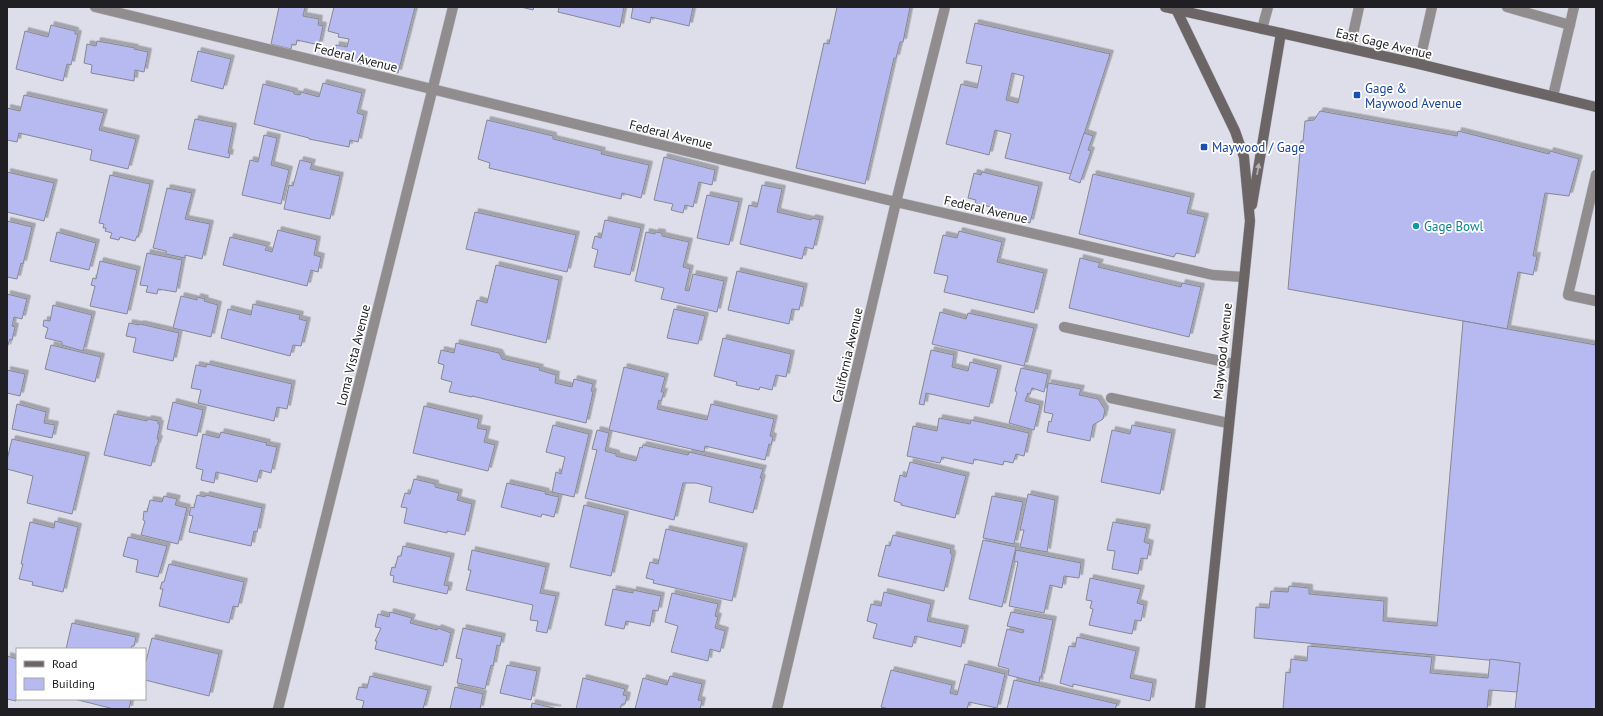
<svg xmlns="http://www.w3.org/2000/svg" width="1603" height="716" font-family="'PT Sans',sans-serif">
  <defs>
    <filter id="shadow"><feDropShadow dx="3.5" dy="-3.5" stdDeviation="0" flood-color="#0004"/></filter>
  </defs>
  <rect width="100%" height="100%" fill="#dddee9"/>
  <!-- building -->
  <g fill="#b7baf1" stroke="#878892" fill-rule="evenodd" filter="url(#shadow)">
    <path d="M279,7H305L303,16L319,19L318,25L323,26L319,45L297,40L296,45L292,44L291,49L271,44Z"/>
    <path d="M334,7H415L398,73L344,60V58L334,56L336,45L347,47L349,39L338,37L339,34L328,31Z"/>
    <path d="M521,7H534L533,10Z"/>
    <path d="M559,7H624L620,27L558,12Z"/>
    <path d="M633,7H693L689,26L651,17L650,23L631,18Z"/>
    <path d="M837,7H910L903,42H900L896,58H894L865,184L796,168L824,43L829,44Z"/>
    <path d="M975,23L1110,54L1071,174L1005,158L1011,134L995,130L989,155L946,144L961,84L977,88L982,66L966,63ZM1012,73L1024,76L1018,103L1006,100Z"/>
    <path d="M51,25L75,31V34H78L71,65L67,64L63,81L16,69L25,31L48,37Z"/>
    <path d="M97,41L135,48L134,49L148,52L144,72L135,70L134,81L91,73L92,65L84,63L87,44L96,46Z"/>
    <path d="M198,51L231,59L223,89L191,81Z"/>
    <path d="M323,83L362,93L357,113L364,115L358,142L350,140L349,147L309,139V138L254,124L263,84L294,92V94L300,95L301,92L319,97Z"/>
    <path d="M24,95L104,113L99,130L136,139L128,169L90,160L92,150L19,133L17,142L7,140V108L20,111Z"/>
    <path d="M1320,111L1457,136L1458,131L1549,154L1550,151L1579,159L1569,196L1545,193L1533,256H1537L1533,275L1518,272L1507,329L1288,289L1301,141H1303L1305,121L1314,120Z"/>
    <path d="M195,119L233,127L228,153H230L229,158L188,149Z"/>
    <path d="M487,120L553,136V139L602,151L601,154L649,165L641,198L622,193L621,199L489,168L490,163L478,159Z"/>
    <path d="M1084,133L1093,136L1088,150L1091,151L1080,183L1069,179Z"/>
    <path d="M264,135L277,138L271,165L289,170L281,204L242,195L250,160L258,162Z"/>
    <path d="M664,157L715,170L712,185L699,182L693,207L685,205L683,213L671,210L673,204L654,200Z"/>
    <path d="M300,160L312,163L310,169L340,176L330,219L284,209L289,185L293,186Z"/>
    <path d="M7,172L54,183L44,221L7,212Z"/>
    <path d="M982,172L1039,186L1030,223L989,213L991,207L975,203L976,200L968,198L974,173L981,175Z"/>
    <path d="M1093,174L1191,197L1187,213L1205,217L1195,257L1176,253L1174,257L1079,234Z"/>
    <path d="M110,175L150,184L138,236H137L135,241L120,237L119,240L110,238L112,233L105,231L106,228H103L104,224L99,223Z"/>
    <path d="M762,185L782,189L777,212L811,220L812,218L820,220L813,249L805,247L802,259L740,244L749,205L757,207Z"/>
    <path d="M167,188L192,193L185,219L210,224L202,259L185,255V258L166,254V251L153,248Z"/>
    <path d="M707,195L739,202L729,245L697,238Z"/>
    <path d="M475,212L576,235L567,272L466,249Z"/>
    <path d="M605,220L641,228L630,275L594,267L598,250L592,248L595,236L601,238Z"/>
    <path d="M7,221L32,227L23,264L21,263L17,279L7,277Z"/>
    <path d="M278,230L317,240L314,255L321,257L318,272L311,270L307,286L223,265L230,237L267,246L265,250L272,252Z"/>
    <path d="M959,231L1002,242L997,262L1044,273L1034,313L944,292L948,276L934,273L943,235L957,238Z"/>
    <path d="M57,232L96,243L89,270L50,261Z"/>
    <path d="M646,232L655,234V232L662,233V236L689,242L683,267L690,269L685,290L689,291L693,274L724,281L717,312L661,299L664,288L635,281Z"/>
    <path d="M147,253L182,260L176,292L158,289L157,294L146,292L148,286L140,285Z"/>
    <path d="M1080,258L1100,263L1098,267L1181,287L1182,283L1201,287L1189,337L1069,308Z"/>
    <path d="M100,261L137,270L127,314L90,306L95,286L91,285L93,278L96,279Z"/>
    <path d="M496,265L559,280L546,343L471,325L477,300L487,303Z"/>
    <path d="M737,271L804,287L799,310L792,309L789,324L728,310Z"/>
    <path d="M7,294L27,299L22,319L14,317L12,326L15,327L12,340L10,339L7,348Z"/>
    <path d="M181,296L197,300V297L205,299L204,301L218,305L211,337L173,328Z"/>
    <path d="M253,304L300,315L299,319L307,321L301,346L293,345L290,356L221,338L228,309L251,315Z"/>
    <path d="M53,305L92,315L83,351L62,345V342L45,338L48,328L43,326L44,320L50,321Z"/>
    <path d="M674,309L705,316L698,344L667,338Z"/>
    <path d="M940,312L966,319L968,313L1034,328L1024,366L932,344Z"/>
    <path d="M1463,321L1596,345V709H1515L1520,663L1254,638L1256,607L1269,608L1271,591L1288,592L1289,586L1309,588V594L1384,601L1383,621L1437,626Z"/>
    <path d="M129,323L139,325L140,324L179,333L173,361L133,352L136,338L126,336Z"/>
    <path d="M723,338L791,354L786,377L776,375L772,390L760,387L759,390L736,385L737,382L714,376Z"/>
    <path d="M456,343L499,353L502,359L540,368L539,370L556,375L555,383L572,387L574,379L593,384L591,391L593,392L586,423L472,396V397L449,392L452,382L441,379L444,365L438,363L441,350L454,353Z"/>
    <path d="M51,345L101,357L95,382L45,369Z"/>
    <path d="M931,350L954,355L952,367L968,371L970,362L998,369L989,407L926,393L924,405L919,404Z"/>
    <path d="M207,364L292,384L287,409L277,407L274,421L198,403L201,390L191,388L196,365L206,367Z"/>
    <path d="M624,367L665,377L661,392H664L661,401L659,400L657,409L707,420L711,404L774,419L770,436L773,437L771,445L769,444L765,460L705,446L704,452L609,430Z"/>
    <path d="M1021,368L1048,374L1044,392L1032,388L1030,394L1028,393L1025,401L1040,405L1034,430L1009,423L1017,392L1015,391Z"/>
    <path d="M7,370L25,374L20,396L7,393Z"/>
    <path d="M1048,383L1081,389L1079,395L1098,399L1105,410L1103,419L1093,425L1090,441L1047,432L1049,421L1051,422L1053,414L1044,412Z"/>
    <path d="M173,402L203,410L197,436L167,429Z"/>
    <path d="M17,404L46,412L44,423L55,425L52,438L12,429Z"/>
    <path d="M424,406L479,419L477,428L487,430L484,442L495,445L488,471L413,453Z"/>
    <path d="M114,414L147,421L148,419L158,421V424H160L157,439H159L157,446H156L151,466L104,455Z"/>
    <path d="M939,418L970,424L971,420L1029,433L1024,456L1016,454L1013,463L1004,461L1003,465L974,459L973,464L942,457L940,463L907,456L913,426L937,431Z"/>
    <path d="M553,425L589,434L574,497L552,492L556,472L561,474L565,457L546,452Z"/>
    <path d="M1132,425L1172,433L1160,494L1101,482L1112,430L1130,434Z"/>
    <path d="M597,430L609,433L605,451L616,454V456L636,461L640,447L642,448L643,445L688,455L689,452L763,469L760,478H762L753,513L709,502L712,487L696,483H683L674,520L585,498L597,450L592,449Z"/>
    <path d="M221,432L267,443L266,445L277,447L271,473L260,470L257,482L216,472L214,483L201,480L203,470L196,468L203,434L219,438Z"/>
    <path d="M12,439L86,456L72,514L27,503L33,476L7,469V460Z"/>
    <path d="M910,462L966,476L955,518L901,505V503L894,501L900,475L906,477Z"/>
    <path d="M414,479L435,484V487L459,493L457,500L472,504L465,535L447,531V533L404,523L407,508L401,507L405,493L410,494Z"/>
    <path d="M507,483L546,492L545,494L559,497L554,517L542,514L541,517L501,507Z"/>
    <path d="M1028,494L1055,500L1047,552L1020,547L1024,530H1020Z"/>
    <path d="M197,495L205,497L206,495L262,508L257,532L254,531L251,546L189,532L193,516L189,515L191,507L194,508Z"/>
    <path d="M164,496L177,499L175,505L187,508L178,544L141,535L145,521L143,520L144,511L147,512L150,500L162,502Z"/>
    <path d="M992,496L1023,502L1014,544L983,538Z"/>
    <path d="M584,505L625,515L611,576L570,567Z"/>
    <path d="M55,521L78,527L63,592L32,585L33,582L19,579L23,564H21L30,522L54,528Z"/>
    <path d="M1113,522L1147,528L1144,542L1150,544L1147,559L1141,558L1138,574L1112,569L1115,551L1107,550Z"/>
    <path d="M666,529L744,547L732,601L653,583L654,580L646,578L650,562L658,564Z"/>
    <path d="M893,535L951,549L950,553L952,554V557L944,591L878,576L886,545L890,546Z"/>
    <path d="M128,537L167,546L158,577L136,572L138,560L123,556Z"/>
    <path d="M983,540L1016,547L1002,607L969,599Z"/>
    <path d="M403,546L451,557L444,585L449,586L447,594L393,582L394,576L390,575L392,567L395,568L398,556H401Z"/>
    <path d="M472,550L546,567L540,593L556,596L547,633L536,631L538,621L530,620L533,605L466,590L471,570H468Z"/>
    <path d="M1016,550L1081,563L1079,578L1064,576L1062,588L1050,585L1044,613L1009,606L1018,562L1014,561Z"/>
    <path d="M169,564L244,582L238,607L233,606L229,623L159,606L163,589H160L162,582H164Z"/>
    <path d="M1090,578L1141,589L1137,603L1144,605L1141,621L1135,620L1132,634L1089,625L1093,609L1090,608L1092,601L1086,600Z"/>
    <path d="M613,589L633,593V590L661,596L658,611L653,610L650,626L626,621L624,629L605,625Z"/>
    <path d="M884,592L931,604L927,621L965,629L961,647L915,636L912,647L873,638L877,624L867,621L871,604L881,606Z"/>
    <path d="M672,593L718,604L715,616L718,617L715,628L725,631L720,652L710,649L708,661L671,652L678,626L665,622Z"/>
    <path d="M390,612L412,618L410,623L437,630L438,628L451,633L443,666L375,649L377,641H375L381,628L375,627L378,614L389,617Z"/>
    <path d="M1011,612L1053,620L1041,677L1040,676L1039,683L1008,675L1009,669L998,666L1007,629L1023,633L1024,630L1007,626Z"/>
    <path d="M72,623L136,637L134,646H132L131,649H66Z"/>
    <path d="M463,628L502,637L500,646L497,645L493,666L491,665L485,689L457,683L462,659L456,658Z"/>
    <path d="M1077,637L1136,651L1130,678L1153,683L1150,701L1073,684V687L1060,683L1069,646L1075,647Z"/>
    <path d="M152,638L219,654L209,696L145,680V661H146Z"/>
    <path d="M1308,646L1432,657L1430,673L1488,678L1490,659L1520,663L1517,692L1489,690L1487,709H1283L1286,672L1290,673L1291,659L1307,661Z"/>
    <path d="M7,656L17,659V699H20V700L16,699V701L7,699Z"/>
    <path d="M965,664L1005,674L997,708L969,702L967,709H889L881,707L891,670L952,685L950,693L957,695Z"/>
    <path d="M507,665L537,671L531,700L500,693Z"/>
    <path d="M370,676L428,690L423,709H362L364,701L356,699L359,687L367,688Z"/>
    <path d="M670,676L702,684L698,700L702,701L700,709H635L643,678L667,685Z"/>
    <path d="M583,678L625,689L623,695L627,696L625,704H622L620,709H576Z"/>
    <path d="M1014,680L1117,704L1115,709H1007Z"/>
    <path d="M455,687L483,694L480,709H450Z"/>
    <path d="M74,699H131L129,709H114Z"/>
    <path d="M532,703L558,709H531Z"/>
  </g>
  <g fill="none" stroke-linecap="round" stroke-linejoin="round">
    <!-- lane casing -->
    <g stroke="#bbbcc6" stroke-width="11">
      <g id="lane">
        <path d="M95,7L896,202L1213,275L1243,277"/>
        <path d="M1507,7L1570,25"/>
        <path d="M1262,29L1268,7"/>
        <path d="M1350,48L1359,7"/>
        <path d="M1419,64L1432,7"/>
        <path d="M1596,175L1568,295L1596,301"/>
        <path d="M1064,327L1234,364"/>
        <path d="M1111,398L1228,423"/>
      </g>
    </g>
    <!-- street casing -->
    <g stroke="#bbbcc6" stroke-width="11">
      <g id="street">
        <path d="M1553,96L1574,7"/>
        <path d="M278,709L453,7"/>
        <path d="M777,709L896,202L945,7"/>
      </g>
    </g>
    <!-- secondary casing -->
    <g stroke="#bbbcc6" stroke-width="11">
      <g id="secondary">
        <path d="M1165,7L1419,64L1596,107"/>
        <path d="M1175,7L1235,131L1244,157L1250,221L1200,709"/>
        <path d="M1252,205L1281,33"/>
      </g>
    </g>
    <!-- lane -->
    <use href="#lane" stroke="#918c8d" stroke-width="10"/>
    <!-- street -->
    <use href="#street" stroke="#918c8d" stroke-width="10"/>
    <!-- secondary -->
    <use href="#secondary" stroke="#6c6566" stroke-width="10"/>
  </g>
  <!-- one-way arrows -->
  <defs><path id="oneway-solid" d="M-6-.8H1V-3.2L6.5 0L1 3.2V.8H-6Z"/></defs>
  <use fill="#b6b2b2" href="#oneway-solid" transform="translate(1258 169) rotate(-80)"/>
  <!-- markers -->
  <g fill="#1a4fb4" stroke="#fff" stroke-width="1.5">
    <rect x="1353" y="91" width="8" height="8" rx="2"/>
    <rect x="1200" y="143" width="8" height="8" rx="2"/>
  </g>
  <circle fill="#0f9aa8" stroke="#fff" stroke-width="1.5" cx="1416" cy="226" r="4"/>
  <g text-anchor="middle" stroke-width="3.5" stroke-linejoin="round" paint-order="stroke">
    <!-- street labels -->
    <g font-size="13" fill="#202024" stroke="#fff">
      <text transform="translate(1384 43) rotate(13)" y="5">East Gage Avenue</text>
      <text transform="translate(356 57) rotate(14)" y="5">Federal Avenue</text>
      <text transform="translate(671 134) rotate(14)" y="5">Federal Avenue</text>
      <text transform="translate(986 209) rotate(13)" y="5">Federal Avenue</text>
      <text transform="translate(1222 351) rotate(-84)" y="5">Maywood Avenue</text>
      <text transform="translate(353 355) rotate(-76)" y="5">Loma Vista Avenue</text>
      <text transform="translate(847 355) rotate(-77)" y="5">California Avenue</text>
    </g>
    <!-- transit labels -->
    <g font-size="13" fill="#164399" stroke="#fff" text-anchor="start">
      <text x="1365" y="93">Gage &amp;<tspan x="1365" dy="15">Maywood Avenue</tspan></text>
      <text x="1212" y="152">Maywood / Gage</text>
    </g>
    <!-- culture labels -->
    <g font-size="13" fill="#0d838f" stroke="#fff" text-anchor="start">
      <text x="1424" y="231">Gage Bowl</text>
    </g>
  </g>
  <!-- border -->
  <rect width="1603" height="716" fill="none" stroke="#202024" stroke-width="16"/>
  <!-- legend -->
  <rect x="16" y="648" width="130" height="52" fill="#ffffff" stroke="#a6a6a7"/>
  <rect x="24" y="661" width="20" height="6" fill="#6c6566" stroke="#a6a6a7"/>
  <text x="52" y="668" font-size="12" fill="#202024">Road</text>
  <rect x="24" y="678" width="20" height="12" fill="#b7baf1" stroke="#a6a6a7"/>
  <text x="52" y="688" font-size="12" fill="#202024">Building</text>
</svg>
